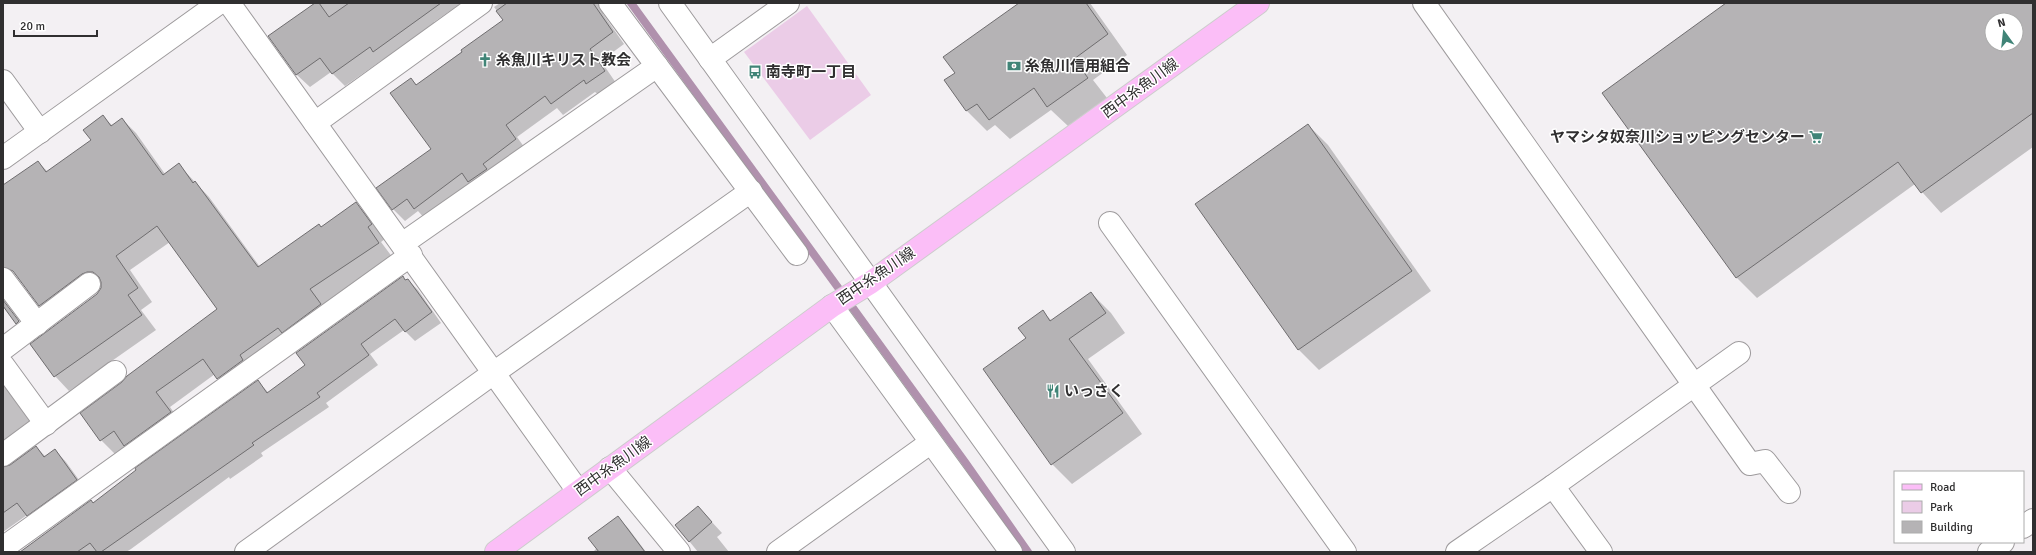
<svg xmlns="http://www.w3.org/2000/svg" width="2036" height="555" font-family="Signika,'Noto Sans JP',sans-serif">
  <rect width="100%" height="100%" fill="#f3f0f3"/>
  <!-- green -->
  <path fill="#ebcce7" d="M807,6L871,95L810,140L744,52Z"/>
  <!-- shadow -->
  <g fill="#0003" fill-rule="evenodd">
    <path d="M316,3H461L434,22L438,27L387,64L382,60L345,86L331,72L310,87L297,75L270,37Z"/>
    <path d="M500,3H598L605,12L603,14L624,44L601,61L616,83L599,95L595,92L563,115L557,108L517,137L527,151L426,220L418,211L405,221L393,209L432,149L411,79L417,85L504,20L494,7Z"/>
    <path d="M1021,3H1090L1127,55L1093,80L1107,98L1068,126L1051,110L1010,139L995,125L987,131L967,111L945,81L956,73Z"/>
    <path d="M1728,3H2033V147L1941,213L1915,184L1757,298L1737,278L1603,93ZM1992,20H2016V44H1992Z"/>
    <path d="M103,117L113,126L122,119L136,133L165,174L179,165L209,197L260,267L356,204L370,218L385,239L381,242L393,258L232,392L215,374L170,407L184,427L115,454L101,440L218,310L170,242L130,270L152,302L141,310L156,330L69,391L55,376L102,286L54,320L40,305L3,254V187L38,162L48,172L92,140Z"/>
    <path d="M1308,125L1328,145L1431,291L1319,370L1299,350L1196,204Z"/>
    <path d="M408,280L418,290L441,323L415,341L404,330L370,354L378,365L326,403L329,407L261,453L263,456L230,479L229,477L131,549L126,552H20L91,501L93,504L258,382L269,393L306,365Z"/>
    <path d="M1091,293L1111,313L1125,333L1088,359L1142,434L1072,484L1052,464L1027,339L1043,312L1052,321Z"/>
    <path d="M3,383L30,421L24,425L33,437L3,461Z"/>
    <path d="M36,447L46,457L55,450L66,462L87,491L39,526L27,515L3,532V468Z"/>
    <path d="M698,507L722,533L717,537L729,552H698L676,525Z"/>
    <path d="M618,518L628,528L646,552H593L597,548Z"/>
  </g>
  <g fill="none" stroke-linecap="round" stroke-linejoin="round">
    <!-- stream -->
    <path stroke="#b091ad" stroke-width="8" d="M631,3L965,462L1028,552"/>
  </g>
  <!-- building -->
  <g fill="#b5b3b5" stroke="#6f6d6f" fill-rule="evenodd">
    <path d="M315,3H319L329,17L349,3H441L373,52L370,47L332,74L320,58L296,75L268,36Z"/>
    <path d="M507,3H593L613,32L590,49L605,71L586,84L584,80L551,104L545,96L506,125L516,139L483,164L487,169L468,182L462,173L414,209L407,199L392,210L376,188L431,149L390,93L411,78L416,85L462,52L461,50L503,20L496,11Z"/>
    <path d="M1019,3H1086L1108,34L1074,59L1088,78L1047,107L1034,88L989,120L977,104L966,111L944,80L955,73L943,57Z"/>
    <path d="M1726,3H2033V113L1921,193L1898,162L1736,278L1602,93ZM1992,20H2016V44H1992Z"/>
    <path d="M103,115L111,126L122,118L163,175L179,163L193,183L195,181L258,267L319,224L321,227L356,202L372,224L368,227L379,243L310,289L321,304L282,333L278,328L240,355L243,360L217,379L203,359L156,392L171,412L124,446L114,431L100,441L80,413L122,382L127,376L217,309L157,226L116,256L138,288L128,295L142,315L54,377L30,344L97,294L101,288V282L99,277L93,272H87L82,274L39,306L13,271L3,267V185L38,161L46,172L91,140L83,130Z"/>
    <path d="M1308,124L1412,271L1298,350L1195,204Z"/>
    <path d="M403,276L405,280L408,279L432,312L405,332L395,319L361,344L369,355L317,393L320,397L252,443L254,445L101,552H97L90,543L77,552H20L91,500L93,503L136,470L135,468L258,380L267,393L305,365L296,353Z"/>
    <path d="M1091,292L1106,313L1069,339L1123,413L1051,465L983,369L1026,338L1018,328L1043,310L1050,321Z"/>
    <path d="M3,300L19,321L16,324L3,306Z"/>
    <path d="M36,446L44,457L55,449L77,480L27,516L17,503L3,513V467L10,465Z"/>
    <path d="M698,506L712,522L689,542L675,525Z"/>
    <path d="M618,516L645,552H599L588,538Z"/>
  </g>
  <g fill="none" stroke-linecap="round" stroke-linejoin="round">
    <!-- minor casing -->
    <g stroke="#9e9b9d" stroke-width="24">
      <g id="minor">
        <path d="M229,3L578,491"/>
        <path d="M610,3L797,254"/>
        <path d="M670,3L1064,552"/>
        <path d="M1424,3L1750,464L1765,461L1789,492"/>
        <path d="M710,59L788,3"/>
        <path d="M3,81L40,132"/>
        <path d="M315,123L481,3"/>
        <path d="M3,158L219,3"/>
        <path d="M1110,223L1345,552"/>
        <path d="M402,244L657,66"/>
        <path d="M3,279L37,324"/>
        <path d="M832,306L1011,552"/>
        <path d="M3,349L89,284"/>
        <path d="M3,365L46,424"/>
        <path d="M3,455L115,372"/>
        <path d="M610,468L679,552"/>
        <path d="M1553,486L1739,353"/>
        <path d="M2023,527L2033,520"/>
        <path d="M3,548L411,255"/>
        <path d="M246,552L495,372L751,191"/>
        <path d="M778,552L930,443"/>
        <path d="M1457,552L1553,486L1601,552"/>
        <path d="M1989,552L2003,542"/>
      </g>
    </g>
    <!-- major casing -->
    <g stroke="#cdcdcd" stroke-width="24">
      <path id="major" d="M496,552L832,306L870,283L1258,3"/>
    </g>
    <!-- minor -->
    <use href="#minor" stroke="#fff" stroke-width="22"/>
    <!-- major -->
    <use href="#major" stroke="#fbbef7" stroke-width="22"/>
  </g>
  <!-- icons -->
  <defs>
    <g id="church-bare" transform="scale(1.08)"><path d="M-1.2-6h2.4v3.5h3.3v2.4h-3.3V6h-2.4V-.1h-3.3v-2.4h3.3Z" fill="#408477" stroke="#fff" stroke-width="2.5" paint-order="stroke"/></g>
    <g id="bank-bare" transform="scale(1.08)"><path d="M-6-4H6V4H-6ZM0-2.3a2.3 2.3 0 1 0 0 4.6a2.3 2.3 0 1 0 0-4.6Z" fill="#408477" stroke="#fff" stroke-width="2.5" paint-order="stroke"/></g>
    <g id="bus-bare" transform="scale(1.08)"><path d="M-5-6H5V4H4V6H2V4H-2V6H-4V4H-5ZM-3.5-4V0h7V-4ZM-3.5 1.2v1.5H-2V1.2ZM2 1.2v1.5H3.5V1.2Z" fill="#408477" stroke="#fff" stroke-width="2.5" paint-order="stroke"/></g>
    <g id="supermarket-bare" transform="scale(1.08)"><path d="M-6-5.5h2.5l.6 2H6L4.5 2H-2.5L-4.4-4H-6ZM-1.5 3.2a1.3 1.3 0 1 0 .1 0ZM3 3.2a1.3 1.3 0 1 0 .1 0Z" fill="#408477" stroke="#fff" stroke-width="2.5" paint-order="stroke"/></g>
    <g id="restaurant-bare" transform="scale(1.08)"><path d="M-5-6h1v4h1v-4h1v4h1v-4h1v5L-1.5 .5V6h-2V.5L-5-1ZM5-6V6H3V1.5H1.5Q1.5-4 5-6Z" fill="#408477" stroke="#fff" stroke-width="2.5" paint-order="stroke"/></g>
  </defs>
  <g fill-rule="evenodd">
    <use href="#church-bare" x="485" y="60"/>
    <use href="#bank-bare" x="1014" y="66"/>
    <use href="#bus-bare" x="755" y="72"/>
    <use href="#supermarket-bare" x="1816" y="137"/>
    <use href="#restaurant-bare" x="1053" y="391"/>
  </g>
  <g text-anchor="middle" stroke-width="3" stroke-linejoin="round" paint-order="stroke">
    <!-- poi labels -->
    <g font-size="15" font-weight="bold" fill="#302f30" stroke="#fff" text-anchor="start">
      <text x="496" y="65">糸魚川キリスト教会</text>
      <text x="1025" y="71">糸魚川信用組合</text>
      <text x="766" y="77">南寺町一丁目</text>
      <text x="1805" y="142" text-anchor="end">ヤマシタ奴奈川ショッピングセンター</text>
      <text x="1064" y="396">いっさく</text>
    </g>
    <!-- street labels -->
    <g font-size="15" fill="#302f30" stroke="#fff">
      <text transform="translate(1140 88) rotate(-36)" y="5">西中糸魚川線</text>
      <text transform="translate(876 276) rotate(-34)" y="5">西中糸魚川線</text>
      <text transform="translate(613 466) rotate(-36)" y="5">西中糸魚川線</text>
    </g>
  </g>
  <!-- border -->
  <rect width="2036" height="555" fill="none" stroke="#302f30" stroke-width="8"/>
  <!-- legend -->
  <rect x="1894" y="471" width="130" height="72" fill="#ffffff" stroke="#acacac"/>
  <rect x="1902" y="484" width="20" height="6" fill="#fbbef7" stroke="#acacac"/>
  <text x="1930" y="491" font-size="12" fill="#302f30">Road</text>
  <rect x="1902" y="501" width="20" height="12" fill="#ebcce7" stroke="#acacac"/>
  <text x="1930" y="511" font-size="12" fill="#302f30">Park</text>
  <rect x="1902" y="521" width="20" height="12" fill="#b5b3b5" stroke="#acacac"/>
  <text x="1930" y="531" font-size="12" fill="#302f30">Building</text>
  <!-- north arrow -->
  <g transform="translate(2004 32) rotate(345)"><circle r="19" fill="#ffffff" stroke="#acacac"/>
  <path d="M0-3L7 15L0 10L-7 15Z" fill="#408477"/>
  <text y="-6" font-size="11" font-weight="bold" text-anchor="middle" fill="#302f30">N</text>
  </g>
  <!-- scale -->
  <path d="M14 30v6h83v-6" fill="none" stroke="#302f30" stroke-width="2"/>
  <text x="20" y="30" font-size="12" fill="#302f30" stroke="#ffffff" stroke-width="3" paint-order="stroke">20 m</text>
</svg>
